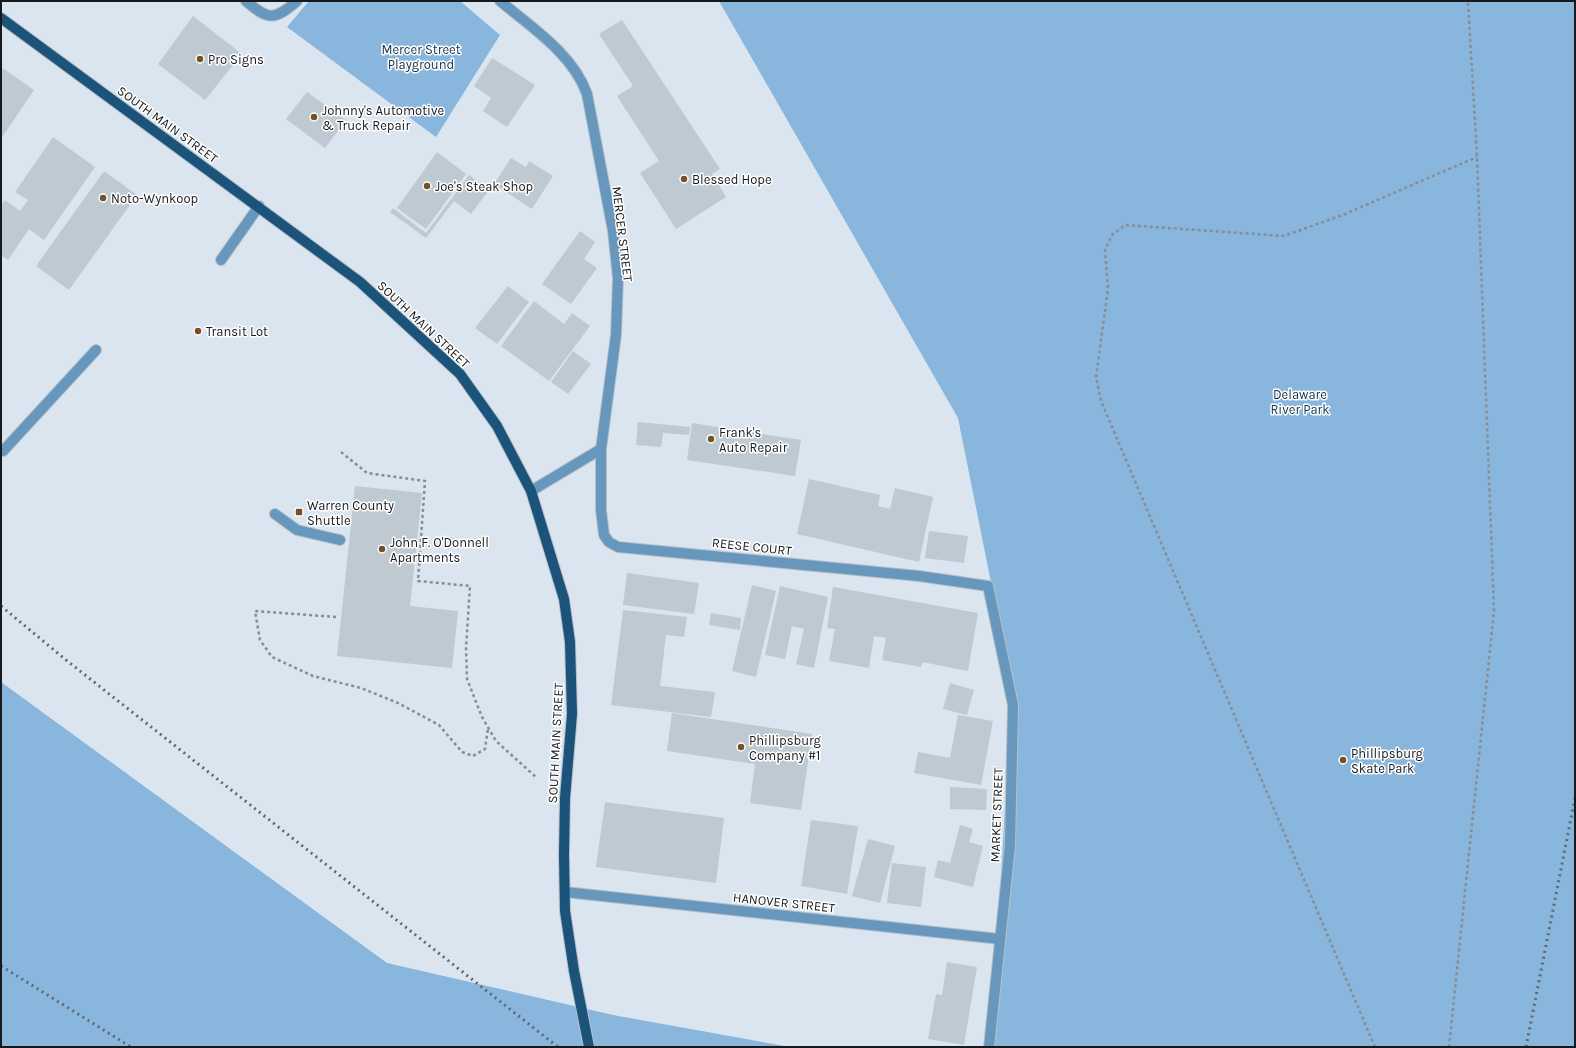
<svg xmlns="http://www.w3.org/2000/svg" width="1576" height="1048" font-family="Karla,sans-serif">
  <rect width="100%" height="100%" fill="#dae5ef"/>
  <!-- green -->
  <g fill="#89b6dc">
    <path d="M309,1H460L500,35L436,137L287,27Z"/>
    <path d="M719,1H1575V1047H991L1012,687L958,418Z"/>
    <path d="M1,682L387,963L613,1015L790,1047H1Z"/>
  </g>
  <!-- building -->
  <g fill="#bec9d2">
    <path d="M193,16L242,54L205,100L158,64Z"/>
    <path d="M622,20L720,169L712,174L726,197L676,229L640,173L659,161L617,96L633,86L599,34Z"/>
    <path d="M492,58L535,85L507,127L483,111L491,98L474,86Z"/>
    <path d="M1,67L34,90L1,139Z"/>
    <path d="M307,92L346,120L325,148L286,119Z"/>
    <path d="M53,137L95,167L44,240L29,229L8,260L1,255V205L5,200L20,211L28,200L15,192Z"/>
    <path d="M437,152L466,174L426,229L397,208Z"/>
    <path d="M511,158L526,167L529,161L553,176L532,209L494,184Z"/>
    <path d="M104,171L137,195L69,290L36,266Z"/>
    <path d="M469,175L489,190L471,214L454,201L426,238L390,212L393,208L426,233Z"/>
    <path d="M580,231L595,242L584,259L597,268L571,304L542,284Z"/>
    <path d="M508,286L529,302L497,344L475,328Z"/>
    <path d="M534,301L564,324L572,313L590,326L549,381L501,346Z"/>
    <path d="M573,351L591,364L568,394L551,382Z"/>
    <path d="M638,422L690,427L689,435L663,433L661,447L636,445Z"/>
    <path d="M692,423L801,440L795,476L687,460Z"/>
    <path d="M809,479L880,495L878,506L890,509L895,488L933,497L919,562L797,534Z"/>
    <path d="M355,486L422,493L410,606L458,611L452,668L337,656Z"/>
    <path d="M929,531L968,536L964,563L925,558Z"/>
    <path d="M627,573L699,583L694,614L623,605Z"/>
    <path d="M752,585L776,591L756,677L732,671Z"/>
    <path d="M780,586L828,597L814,668L796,664L804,629L792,626L785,659L765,655Z"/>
    <path d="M833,587L978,613L968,671L922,662L921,667L882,660L886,638L874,636L869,668L829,661L835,629L827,628Z"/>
    <path d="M623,610L687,617L684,637L666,635L660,686L715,692L711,717L611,705Z"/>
    <path d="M711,613L741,618L740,630L709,625Z"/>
    <path d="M950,683L974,690L967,715L943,709Z"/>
    <path d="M672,713L812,734L801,810L750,803L755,764L667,751Z"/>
    <path d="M958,715L993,721L981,785L914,773L918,752L950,758Z"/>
    <path d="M950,787L987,789L986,810L950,809Z"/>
    <path d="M605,802L724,818L716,883L596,867Z"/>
    <path d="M811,820L858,826L847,894L801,886Z"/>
    <path d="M960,825L973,829L969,842L983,846L973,887L934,877L938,860L950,863Z"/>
    <path d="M868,839L895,846L880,903L852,896Z"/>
    <path d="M892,863L926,867L921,907L887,903Z"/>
    <path d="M947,962L977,967L964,1045L928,1039L936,994L942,995Z"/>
  </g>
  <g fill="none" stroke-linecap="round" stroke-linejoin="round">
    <!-- minor casing -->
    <g stroke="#b7c0c9" stroke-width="12">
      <g id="minor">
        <path d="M246,1C268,20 274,21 297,1"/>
        <path d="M500,1C531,27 573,54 587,94L613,231L618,278L616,335L601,449V510L604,535L609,542L618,547L919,576L988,586L1013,705L1010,845L989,1047"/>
        <path d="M221,260L259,206"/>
        <path d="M1,451H3L96,350"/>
        <path d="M531,491L601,449"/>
        <path d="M275,514L297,530L340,540"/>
        <path d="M565,892L1000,939"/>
      </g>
    </g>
    <!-- major casing -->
    <g stroke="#b7c0c9" stroke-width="12">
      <path id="major" d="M1,18L360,282L460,374L497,426L531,491L564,599L570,642L572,714L565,798L564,855L565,911L574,971L589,1047"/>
    </g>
    <!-- path -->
    <g stroke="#868e95" stroke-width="2.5" stroke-dasharray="3 3" stroke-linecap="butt">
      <path d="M341,452L367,473L425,481L418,581L470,586L466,648L467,679L482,717L496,741L537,778"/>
      <path d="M336,617L255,611L260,640L272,657L313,676L361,688L398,703L439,725L462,752L473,756L485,749L488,728"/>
      <path d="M1375,1047L1101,401L1096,377L1108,289L1105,250L1112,235L1125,225L1284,236L1345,214L1477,157"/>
      <path d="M1449,1047L1494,611L1477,157L1468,1"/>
    </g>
    <!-- minor -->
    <use href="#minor" stroke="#6797bd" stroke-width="10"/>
    <!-- major -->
    <use href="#major" stroke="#1b537b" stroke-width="10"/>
    <!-- rail -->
    <g stroke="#62686f" stroke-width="3" stroke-dasharray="2 4" stroke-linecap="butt">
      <path d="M1,606L66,660L558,1047"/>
      <path d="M1,966L131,1047"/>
      <path d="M1526,1047L1575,798"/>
    </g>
  </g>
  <!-- markers -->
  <g fill="#75502b" stroke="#fff" stroke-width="1.5">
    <circle cx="200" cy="59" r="4"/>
    <circle cx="314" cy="117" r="4"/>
    <circle cx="684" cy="179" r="4"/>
    <circle cx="427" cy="186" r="4"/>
    <circle cx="103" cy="198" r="4"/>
    <circle cx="198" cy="331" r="4"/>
    <circle cx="711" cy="439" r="4"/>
    <rect x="295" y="508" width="8" height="8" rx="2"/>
    <circle cx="382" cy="549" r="4"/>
    <circle cx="741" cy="747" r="4"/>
    <circle cx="1343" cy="760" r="4"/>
  </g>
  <g text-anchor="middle" stroke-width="3" stroke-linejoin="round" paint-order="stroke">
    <!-- park labels -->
    <g font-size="13" fill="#123149" stroke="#fff">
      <text x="421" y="54">Mercer Street<tspan x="421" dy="15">Playground</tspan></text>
      <text x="1300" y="399">Delaware<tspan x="1300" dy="15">River Park</tspan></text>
    </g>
    <!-- poi labels -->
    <g font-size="13" fill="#16191d" stroke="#fff" text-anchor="start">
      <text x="208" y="64">Pro Signs</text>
      <text x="322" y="115">Johnny's Automotive<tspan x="322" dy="15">&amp; Truck Repair</tspan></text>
      <text x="692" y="184">Blessed Hope</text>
      <text x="435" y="191">Joe's Steak Shop</text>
      <text x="111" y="203">Noto-Wynkoop</text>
      <text x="206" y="336">Transit Lot</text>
      <text x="719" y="437">Frank's<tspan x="719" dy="15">Auto Repair</tspan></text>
      <text x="307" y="510">Warren County<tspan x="307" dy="15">Shuttle</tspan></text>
      <text x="390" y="547">John F. O'Donnell<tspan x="390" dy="15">Apartments</tspan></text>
      <text x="749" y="745">Phillipsburg<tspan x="749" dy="15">Company #1</tspan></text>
      <text x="1351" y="758">Phillipsburg<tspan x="1351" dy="15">Skate Park</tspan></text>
    </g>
    <!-- street labels -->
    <g font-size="13" fill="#16191d" stroke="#fff">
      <text transform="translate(168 124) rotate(36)" y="5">SOUTH MAIN STREET</text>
      <text transform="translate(623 234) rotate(83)" y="5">MERCER STREET</text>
      <text transform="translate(424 324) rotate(43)" y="5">SOUTH MAIN STREET</text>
      <text transform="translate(752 546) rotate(6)" y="5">REESE COURT</text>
      <text transform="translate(555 743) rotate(-87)" y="5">SOUTH MAIN STREET</text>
      <text transform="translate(996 815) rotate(-88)" y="5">MARKET STREET</text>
      <text transform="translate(784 902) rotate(6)" y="5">HANOVER STREET</text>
    </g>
  </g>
  <!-- border -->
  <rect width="1576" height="1048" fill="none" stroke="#16191d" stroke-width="4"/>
</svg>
